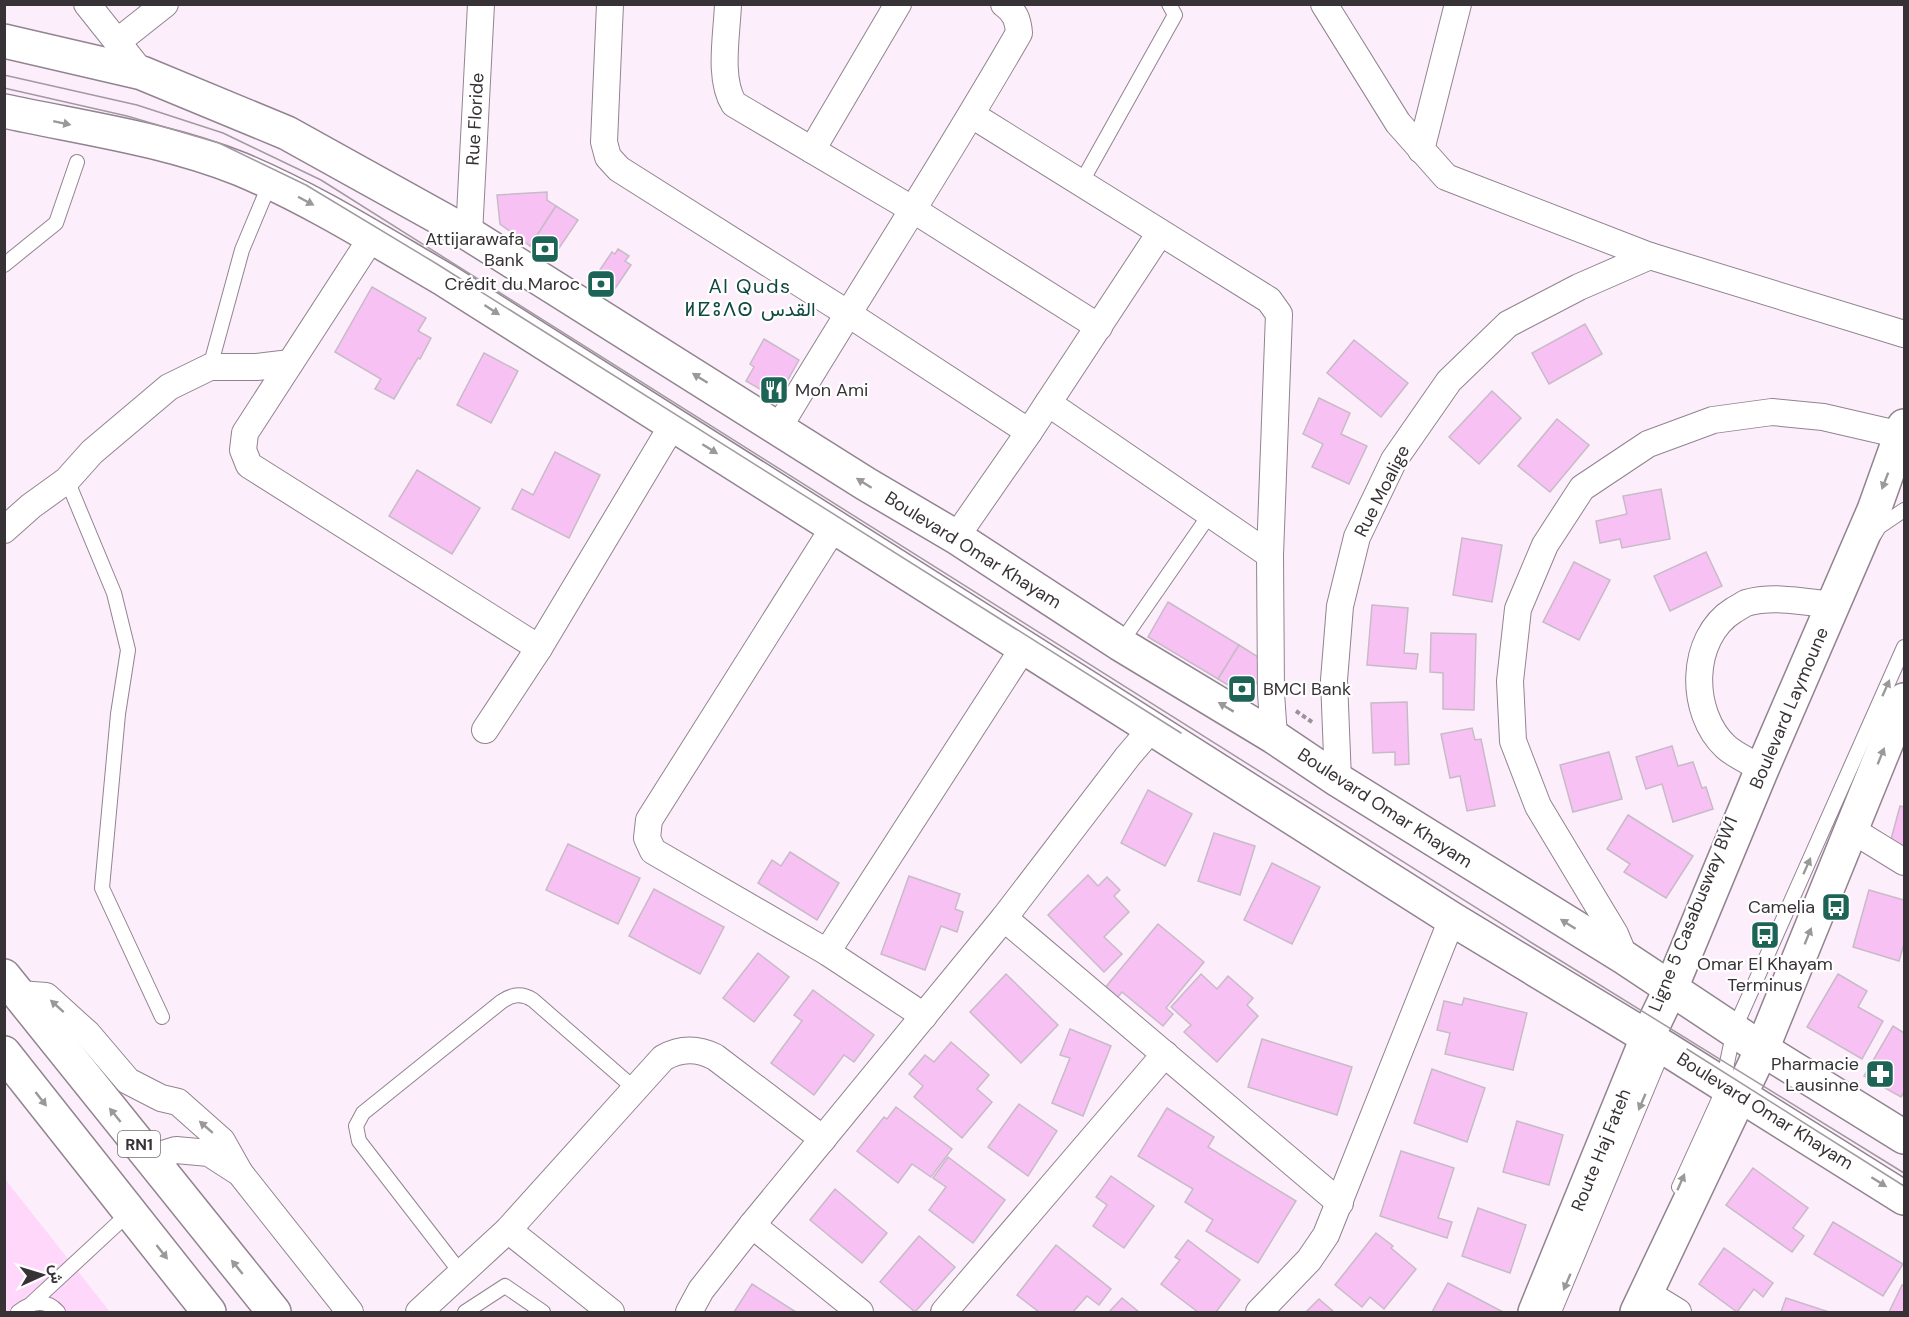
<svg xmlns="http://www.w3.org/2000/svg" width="1909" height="1317" font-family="'DM Sans',Vazirmatn,'Noto Sans Tifinagh',sans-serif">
  <rect width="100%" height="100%" fill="#fceffb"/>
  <!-- green -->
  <path fill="#fed7fb" d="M5,1179L110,1312H5Z"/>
  <!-- building -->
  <g fill="#f7c1f4" stroke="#c8bbc7" stroke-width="1.5">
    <path d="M547,192V200L556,206L530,246L500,224L497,195Z"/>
    <path d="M556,206L578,220L551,260L530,246Z"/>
    <path d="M618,249L629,256L625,261L631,265L610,296L591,283L612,252L615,254Z"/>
    <path d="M372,287L426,318L418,331L431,338L420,359L418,358L394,399L375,389L381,379L335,352Z"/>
    <path d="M1585,324L1602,354L1549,384L1532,353Z"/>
    <path d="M764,339L799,360L777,399L746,381L754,367L750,364Z"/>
    <path d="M1354,340L1408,383L1381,417L1327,373Z"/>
    <path d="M484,353L518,371L491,423L457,405Z"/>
    <path d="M1492,391L1521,418L1479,464L1449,437Z"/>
    <path d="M1319,398L1350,413L1341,434L1367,446L1349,484L1312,467L1323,444L1303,434Z"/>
    <path d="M1557,419L1589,445L1550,492L1518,466Z"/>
    <path d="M555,452L600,475L569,538L512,509L522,489L533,495Z"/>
    <path d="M417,470L480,508L452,554L389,516Z"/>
    <path d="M1661,489L1670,539L1622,548L1620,539L1600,543L1596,521L1627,514L1623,496Z"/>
    <path d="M1462,538L1502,545L1492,602L1453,595Z"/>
    <path d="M1706,552L1722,586L1670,611L1654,576Z"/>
    <path d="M1574,562L1610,580L1579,640L1543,622Z"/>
    <path d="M1168,602L1239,645L1218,679L1148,637Z"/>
    <path d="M1372,605L1408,608L1404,653L1418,654L1416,669L1367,665Z"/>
    <path d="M1431,633L1476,634L1474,710L1443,709V673L1430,672Z"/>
    <path d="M1239,645L1258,657L1260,677L1248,697L1218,679Z"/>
    <path d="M1407,702L1409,764L1395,765V752L1373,753L1371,703Z"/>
    <path d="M1472,728L1475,740L1481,739L1495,806L1467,811L1460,776L1450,778L1441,734Z"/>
    <path d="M1672,746L1678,766L1693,762L1702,788L1706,787L1713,809L1673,822L1662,784L1646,789L1636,757Z"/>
    <path d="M1609,752L1622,799L1573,812L1560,765Z"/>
    <path d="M1148,790L1192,814L1165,866L1121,843Z"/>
    <path d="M1900,806L1904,807V847L1890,843Z"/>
    <path d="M1628,815L1693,856L1666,898L1624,872L1630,864L1607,849Z"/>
    <path d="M1214,833L1255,846L1240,895L1198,881Z"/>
    <path d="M568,844L640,878L618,924L546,890Z"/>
    <path d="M790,852L839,883L817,920L758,883L772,860L781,866Z"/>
    <path d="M1272,863L1320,887L1292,944L1244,920Z"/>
    <path d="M1088,875L1098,886L1107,877L1120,890L1114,896L1129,912L1104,937L1122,954L1104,972L1048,915Z"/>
    <path d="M909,876L960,894L955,909L963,912L957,932L941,926L925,970L881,954Z"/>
    <path d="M654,889L724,927L700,974L629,936Z"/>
    <path d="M1869,890L1904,900V944L1899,961L1853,947Z"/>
    <path d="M1158,924L1204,962L1166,1008L1173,1014L1163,1026L1122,992L1116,999L1104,989Z"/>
    <path d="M758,953L789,977L754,1022L723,998Z"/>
    <path d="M1006,974L1058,1025L1021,1063L970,1012Z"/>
    <path d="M1201,974L1217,989L1228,976L1253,998L1247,1005L1258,1016L1217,1062L1184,1032L1191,1025L1171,1007Z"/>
    <path d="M1838,974L1867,991L1858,1007L1883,1021L1862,1059L1807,1027Z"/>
    <path d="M813,990L874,1035L854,1062L844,1055L814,1095L771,1063L802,1021L794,1015Z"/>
    <path d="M1464,998L1527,1013L1513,1070L1445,1054L1450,1033L1437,1030L1444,1001L1462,1005Z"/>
    <path d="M1893,1026L1904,1033V1092L1901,1097L1864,1076Z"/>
    <path d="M1070,1029L1111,1046L1083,1116L1052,1103L1070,1058L1060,1055Z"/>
    <path d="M1262,1039L1352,1067L1337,1115L1248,1087Z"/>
    <path d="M951,1042L989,1075L977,1089L992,1102L962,1138L914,1097L923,1086L909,1074L925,1055L934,1062Z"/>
    <path d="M1432,1069L1485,1088L1467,1142L1414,1123Z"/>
    <path d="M1019,1104L1057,1131L1028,1176L988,1147Z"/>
    <path d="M896,1107L952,1149L931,1177L912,1164L898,1183L857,1151L884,1117L887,1119Z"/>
    <path d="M1167,1108L1214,1137L1208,1147L1296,1201L1258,1263L1206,1231L1213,1220L1185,1202L1193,1189L1138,1156Z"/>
    <path d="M1517,1121L1563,1135L1549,1185L1503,1172Z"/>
    <path d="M1401,1151L1454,1168L1438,1218L1452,1222L1447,1238L1380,1216Z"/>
    <path d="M948,1157L1005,1200L973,1243L929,1210L946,1187L933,1178Z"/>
    <path d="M1753,1168L1808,1208L1793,1228L1804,1236L1792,1252L1726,1205Z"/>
    <path d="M1111,1176L1154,1206L1124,1248L1093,1226L1107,1205L1096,1197Z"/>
    <path d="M835,1189L887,1233L862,1263L810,1220Z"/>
    <path d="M1478,1208L1526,1225L1510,1273L1462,1256Z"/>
    <path d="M1833,1222L1903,1264L1883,1296L1814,1254Z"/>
    <path d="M1376,1233L1393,1246L1391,1248L1416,1269L1384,1309L1370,1297L1362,1307L1335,1285Z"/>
    <path d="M919,1236L955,1267L915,1312L880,1282Z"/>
    <path d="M1188,1240L1240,1280L1216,1312H1198L1161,1284L1180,1260L1175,1257Z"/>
    <path d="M1056,1245L1111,1289L1099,1305L1087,1296L1073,1312H1039L1017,1295Z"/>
    <path d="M1724,1248L1773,1283L1763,1297L1754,1289L1737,1312L1699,1284Z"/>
    <path d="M1448,1283L1503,1312H1432Z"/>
    <path d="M752,1284L796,1312H734Z"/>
    <path d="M1902,1285L1904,1286V1312H1889Z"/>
    <path d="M1122,1298L1139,1312H1109Z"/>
    <path d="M1786,1298L1829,1312H1781Z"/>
    <path d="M1319,1299L1334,1312H1306Z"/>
  </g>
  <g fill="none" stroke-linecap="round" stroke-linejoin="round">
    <!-- lane casing -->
    <g stroke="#918490" stroke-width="16">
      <g id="lane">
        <path d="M1081,183L1175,15L1169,4"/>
        <path d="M4,265L56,223L77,162"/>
        <path d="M210,367L242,250L270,183"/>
        <path d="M67,480L114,593L128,650L118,714L102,888L162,1017"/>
        <path d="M1874,535L1879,527L1904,510"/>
        <path d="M1120,644L1210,514"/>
        <path d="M1679,1187L1725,1086L1727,1063L1734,1030L1904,647"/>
        <path d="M461,1273L359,1141L356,1126L363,1113L501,1002C512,994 522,993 533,1000L635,1089"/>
        <path d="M32,1303L130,1212"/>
        <path d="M18,1312C31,1302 46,1298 58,1312"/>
        <path d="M465,1312L505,1286L543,1312"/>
        <path d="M1554,1312L1665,1046"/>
      </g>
    </g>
    <!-- street casing -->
    <g stroke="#918490" stroke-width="28">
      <g id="street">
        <path d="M87,4L142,73"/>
        <path d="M610,4L604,142L608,157L619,169L847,313L1029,432"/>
        <path d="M728,4C727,34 718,79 734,104L912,209L1099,327"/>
        <path d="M1324,4L1398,123L1446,177L1650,256L1904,334"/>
        <path d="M117,42L165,4"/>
        <path d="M972,115L1269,300L1279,314L1270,555L1271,693L1274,737"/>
        <path d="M812,150L898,4"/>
        <path d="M1421,150L1458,4"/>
        <path d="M469,234L481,4"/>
        <path d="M372,237L245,433L243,450L249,465L539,648"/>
        <path d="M1048,403L1270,555"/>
        <path d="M779,427C858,295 942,167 1019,33C1018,20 1015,12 1004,4"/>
        <path d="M834,527L649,820L647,838L653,851L827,952L924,1016"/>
        <path d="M4,530L31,506L67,480L92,452L169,387L210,367H257L290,363"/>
        <path d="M956,537L1029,432L1160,233"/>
        <path d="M485,730L539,648L672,426"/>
        <path d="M1762,769C1751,762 1736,756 1726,747C1689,713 1689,638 1734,610C1738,608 1742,605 1746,603C1774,595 1805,602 1833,605"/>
        <path d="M1338,780L1334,680L1340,606L1357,537L1394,460L1449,381L1508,324L1579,287L1650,256"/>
        <path d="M1852,830L1904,862"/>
        <path d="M1004,918L1340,1203"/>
        <path d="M827,952L1024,647"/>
        <path d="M1625,958L1615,934L1538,806L1513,741L1510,681L1518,609L1545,545L1582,488L1648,444L1713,420L1772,412L1823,417L1901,435"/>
        <path d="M19,994L46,996L88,1034L128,1081L161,1098L178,1102L222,1141L240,1173"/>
        <path d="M150,1158L176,1150L209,1153L240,1173L350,1312"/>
        <path d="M752,1225L860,1312"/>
        <path d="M508,1230L611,1312"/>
        <path d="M1647,1293L1678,1312"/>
        <path d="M419,1312L508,1230L663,1058C681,1048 697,1048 715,1057L823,1139"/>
        <path d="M689,1312L701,1290L752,1225L1004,918L1128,756L1152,728"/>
        <path d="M944,1312L1165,1054"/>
        <path d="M1259,1312L1309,1260L1326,1235L1452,919"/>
      </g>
    </g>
    <!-- secondary casing -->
    <g stroke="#918490" stroke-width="36">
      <g id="secondary">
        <path d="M4,41L142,73L287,133L469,234L866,484L956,537L1120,644L1274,737L1338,780L1625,958L1762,1049L1904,1137"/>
        <path d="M4,111C83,128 165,139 240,169C312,199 378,241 445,280L1452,919L1665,1048L1904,1198"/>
        <path d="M1535,1312L1647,1038L1671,988L1762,769L1874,510L1904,426"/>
        <path d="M1637,1312L1762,1049L1904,700"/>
      </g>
    </g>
    <!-- highway casing -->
    <g stroke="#918490" stroke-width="36">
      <g id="highway">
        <path d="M4,976L274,1312"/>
        <path d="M4,1053L209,1312"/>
      </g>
    </g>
    <!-- path -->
    <path stroke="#9b929a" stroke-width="4" stroke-dasharray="4.5 3" stroke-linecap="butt" d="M1296,711L1312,722"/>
    <!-- lane -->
    <use href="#lane" stroke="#fff" stroke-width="14"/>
    <!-- street -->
    <use href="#street" stroke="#fff" stroke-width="26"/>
    <!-- secondary -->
    <use href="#secondary" stroke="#fff" stroke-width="33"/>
    <!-- highway -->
    <use href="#highway" stroke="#fff" stroke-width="33"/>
    <!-- tram -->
    <g stroke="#a299a1" stroke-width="1.5">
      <path d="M4,75L137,105L223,133L321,180L1532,943L1904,1173"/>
      <path d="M4,88L127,116L219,143L306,185L437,264L1181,733"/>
      <path d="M1687,1049L1904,1186"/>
    </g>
  </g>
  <!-- one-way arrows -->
  <defs><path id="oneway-solid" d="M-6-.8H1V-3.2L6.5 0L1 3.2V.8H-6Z" transform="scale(1.5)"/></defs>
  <g fill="#9b989a">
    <use href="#oneway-solid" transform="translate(62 123) rotate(12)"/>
    <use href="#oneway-solid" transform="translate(306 201) rotate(28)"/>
    <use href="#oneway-solid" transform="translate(492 310) rotate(33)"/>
    <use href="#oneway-solid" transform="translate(700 378) rotate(-148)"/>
    <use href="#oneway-solid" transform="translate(710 449) rotate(32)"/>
    <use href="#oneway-solid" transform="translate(1885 481) rotate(111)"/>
    <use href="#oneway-solid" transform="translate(864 483) rotate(-148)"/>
    <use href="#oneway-solid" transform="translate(1886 688) rotate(-66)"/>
    <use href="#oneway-solid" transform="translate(1226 707) rotate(-149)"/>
    <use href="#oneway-solid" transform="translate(1881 756) rotate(-68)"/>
    <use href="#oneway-solid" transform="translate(1807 866) rotate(-66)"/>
    <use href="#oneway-solid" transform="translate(1568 924) rotate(-148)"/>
    <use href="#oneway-solid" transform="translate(1808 936) rotate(-68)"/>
    <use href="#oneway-solid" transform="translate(57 1006) rotate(-138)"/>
    <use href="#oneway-solid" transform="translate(41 1099) rotate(52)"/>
    <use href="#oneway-solid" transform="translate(1642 1102) rotate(113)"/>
    <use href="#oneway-solid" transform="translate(115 1115) rotate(-129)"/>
    <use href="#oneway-solid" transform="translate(206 1127) rotate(-139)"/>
    <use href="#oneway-solid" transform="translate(1681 1182) rotate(-66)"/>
    <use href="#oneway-solid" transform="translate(1879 1182) rotate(32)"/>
    <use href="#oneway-solid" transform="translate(162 1252) rotate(52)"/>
    <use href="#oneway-solid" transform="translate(237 1267) rotate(-129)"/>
    <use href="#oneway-solid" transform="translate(1567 1282) rotate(113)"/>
  </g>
  <!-- icons -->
  <defs>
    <g id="bank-square" transform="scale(1.5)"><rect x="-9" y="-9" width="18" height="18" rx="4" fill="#1d6356" stroke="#fff"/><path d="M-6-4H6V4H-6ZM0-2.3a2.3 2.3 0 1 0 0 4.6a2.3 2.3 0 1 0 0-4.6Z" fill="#fff"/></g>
    <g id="restaurant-square" transform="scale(1.5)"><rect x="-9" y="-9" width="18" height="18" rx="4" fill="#1d6356" stroke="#fff"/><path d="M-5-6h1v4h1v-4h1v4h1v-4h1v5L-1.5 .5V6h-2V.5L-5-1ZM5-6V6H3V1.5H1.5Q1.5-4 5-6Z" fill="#fff"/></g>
    <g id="bus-square" transform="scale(1.5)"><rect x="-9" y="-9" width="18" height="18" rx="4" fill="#1d6356" stroke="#fff"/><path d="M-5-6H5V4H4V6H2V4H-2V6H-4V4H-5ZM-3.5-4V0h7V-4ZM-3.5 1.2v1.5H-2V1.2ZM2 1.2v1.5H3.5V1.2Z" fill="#fff"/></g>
    <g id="pharmacy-square" transform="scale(1.5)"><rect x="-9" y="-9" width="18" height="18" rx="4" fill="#1d6356" stroke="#fff"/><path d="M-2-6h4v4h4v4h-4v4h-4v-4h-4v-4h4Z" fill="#fff"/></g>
  </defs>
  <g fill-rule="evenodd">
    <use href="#bank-square" x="545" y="249"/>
    <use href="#bank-square" x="601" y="284"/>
    <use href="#restaurant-square" x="774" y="390"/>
    <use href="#bank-square" x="1242" y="689"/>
    <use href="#bus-square" x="1836" y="907"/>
    <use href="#bus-square" x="1765" y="935"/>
    <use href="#pharmacy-square" x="1880" y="1074"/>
  </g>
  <g text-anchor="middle" stroke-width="4.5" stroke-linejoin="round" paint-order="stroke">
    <!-- shield labels -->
    <rect fill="#fff" stroke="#737072" stroke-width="1.5" x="118" y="1131" width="42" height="26" rx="4.5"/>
    <g font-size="16" font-weight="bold" fill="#373236">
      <text x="139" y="1150">RN1</text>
    </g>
    <!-- street labels -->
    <g font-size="18" fill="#373236" stroke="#fff">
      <text transform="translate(475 119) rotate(-87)" y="6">Rue Floride</text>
      <text transform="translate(1382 491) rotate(-63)" y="6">Rue Moalige</text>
      <text transform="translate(973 550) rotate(32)" y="6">Boulevard Omar Khayam</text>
      <text transform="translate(1789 708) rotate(-67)" y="6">Boulevard Laymoune</text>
      <text transform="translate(1385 808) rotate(33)" y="6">Boulevard Omar Khayam</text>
      <text transform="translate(1693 914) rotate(-68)" y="6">Ligne 5 Casabusway BW1</text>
      <text transform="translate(1765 1111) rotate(32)" y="6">Boulevard Omar Khayam</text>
      <text transform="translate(1601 1150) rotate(-68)" y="6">Route Haj Fateh</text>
    </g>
    <!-- poi labels -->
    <g font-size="18" fill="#373236" stroke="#fff" text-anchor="end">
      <text x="524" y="245">Attijarawafa<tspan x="524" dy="21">Bank</tspan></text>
      <text x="580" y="290">Crédit du Maroc</text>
      <text x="795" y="396" text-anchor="start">Mon Ami</text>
      <text x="1263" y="695" text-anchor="start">BMCI Bank</text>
      <text x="1815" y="913">Camelia</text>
      <text x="1765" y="970" text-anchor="middle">Omar El Khayam<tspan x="1765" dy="21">Terminus</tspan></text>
      <text x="1859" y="1070">Pharmacie<tspan x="1859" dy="21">Lausinne</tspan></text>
    </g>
    <!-- neighbourhood labels -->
    <g font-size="20" letter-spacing="1.5" fill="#10493f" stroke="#fff">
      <text x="750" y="293">Al Quds<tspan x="750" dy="23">ⵍⵇⵓⴷⵙ القدس</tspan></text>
    </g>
  </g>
  <!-- border -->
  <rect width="1909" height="1317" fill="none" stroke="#373236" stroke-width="12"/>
  <!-- north arrow -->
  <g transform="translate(42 1275) rotate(86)" stroke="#ffffff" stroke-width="4.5" paint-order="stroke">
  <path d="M0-4.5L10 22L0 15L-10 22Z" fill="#373236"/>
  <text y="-9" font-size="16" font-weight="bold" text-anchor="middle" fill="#373236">ش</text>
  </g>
</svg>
